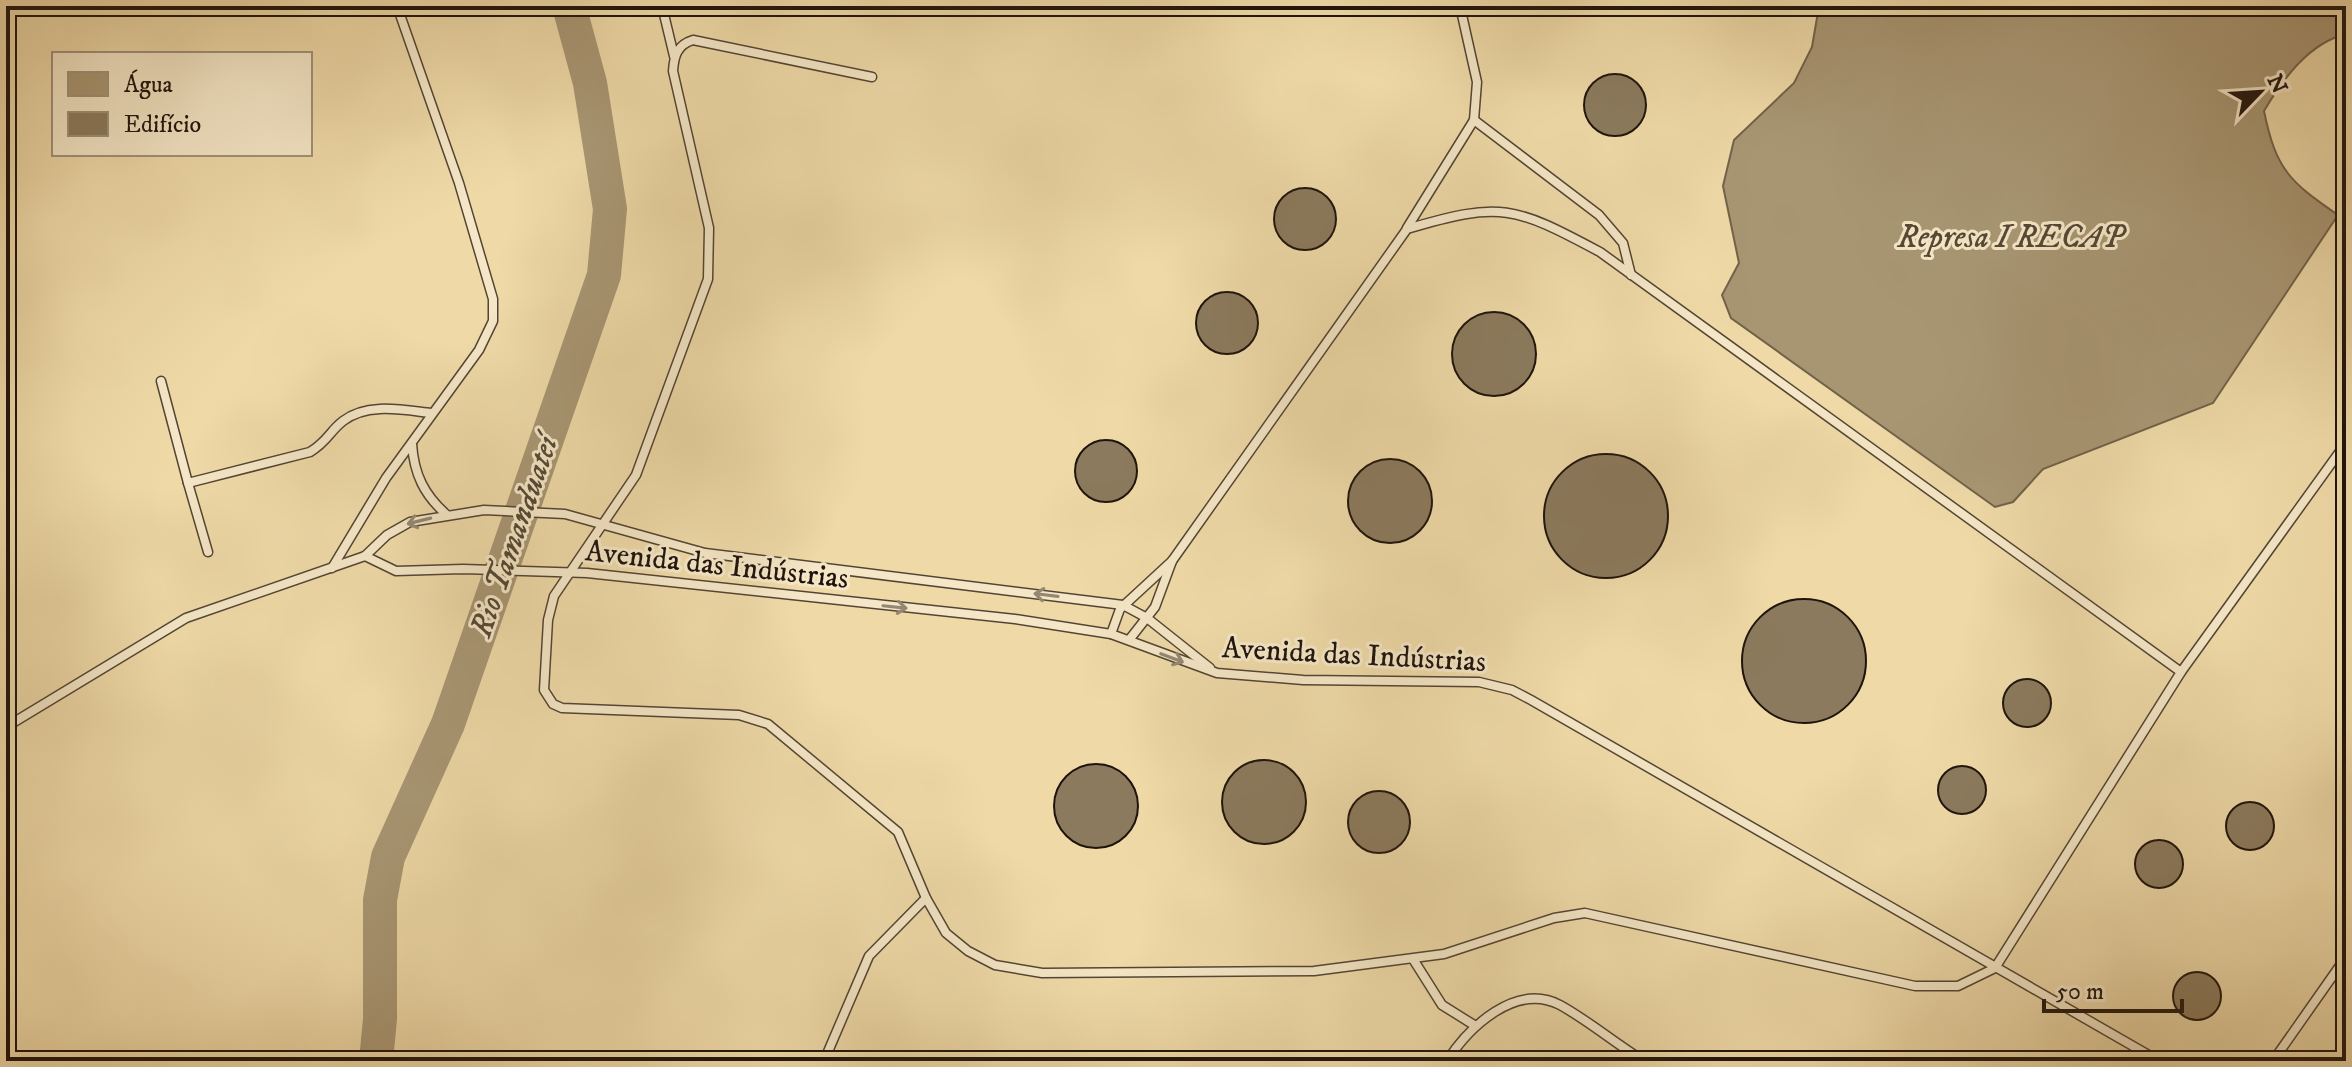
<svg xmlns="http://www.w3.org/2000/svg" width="2352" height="1067" font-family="'IM FELL DW Pica',serif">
  <rect width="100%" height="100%" fill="#eed9a7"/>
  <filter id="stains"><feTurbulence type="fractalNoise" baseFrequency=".0025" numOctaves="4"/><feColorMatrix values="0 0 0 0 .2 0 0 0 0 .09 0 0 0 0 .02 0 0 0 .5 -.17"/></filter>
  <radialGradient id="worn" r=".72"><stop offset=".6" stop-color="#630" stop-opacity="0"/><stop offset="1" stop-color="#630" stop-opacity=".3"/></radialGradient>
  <!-- water -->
  <g fill="#a89673" stroke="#71624a" stroke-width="2">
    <path d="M561,6H579L590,83Z"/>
    <path d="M1819,6H2346V34C2309,43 2283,79 2264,111C2276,170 2290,182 2338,215L2213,403L2043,469L2013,502L1995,507L1731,318L1722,295L1739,263L1723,186L1734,140L1794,83L1812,47Z"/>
  </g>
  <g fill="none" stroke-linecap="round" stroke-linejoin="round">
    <!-- river -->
    <path stroke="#a89673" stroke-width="34" d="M376,1061L380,1019V900L388,857L448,724L604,275L610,209L590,83L569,6"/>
  </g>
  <!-- building -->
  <g fill="#8b7a5d" stroke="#1f140d" stroke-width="2">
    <circle cx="1615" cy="105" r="31"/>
    <circle cx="1305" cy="219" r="31"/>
    <circle cx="1227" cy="323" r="31"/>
    <circle cx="1494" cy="354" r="42"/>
    <circle cx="1106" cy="471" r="31"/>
    <circle cx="1606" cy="516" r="62"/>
    <circle cx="1390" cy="501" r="42"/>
    <circle cx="1804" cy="661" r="62"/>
    <circle cx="2027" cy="703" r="24"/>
    <circle cx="1264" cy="802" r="42"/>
    <circle cx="1096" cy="806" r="42"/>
    <circle cx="1962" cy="790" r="24"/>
    <circle cx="1379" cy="822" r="31"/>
    <circle cx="2250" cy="826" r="24"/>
    <circle cx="2159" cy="864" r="24"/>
    <circle cx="2197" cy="996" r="24"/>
  </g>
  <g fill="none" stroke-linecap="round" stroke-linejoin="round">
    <!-- service casing -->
    <g stroke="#534534" stroke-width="11">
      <g id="service">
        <path d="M662,6L674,56"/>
        <path d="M872,77L693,40C677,45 674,56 673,71L709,228L708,279L636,475L554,596L548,620L544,690L553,704L562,708L739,715L768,724L898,832L926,898L946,933L968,951L995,965L1042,973L1314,971L1444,954L1554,918L1585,913L1915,986H1958L1995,968L2181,672L1600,252C1514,206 1501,201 1407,229L1172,561L1120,609L1111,634"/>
        <path d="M1474,120L1599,215L1623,243L1631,275"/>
        <path d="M1407,228L1474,120L1477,82L1460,6"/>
        <path d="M161,381L188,483L310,452C328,441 329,432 343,421C367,402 404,410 431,413"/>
        <path d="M412,444C414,474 424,495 447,515"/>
        <path d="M188,483L208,552"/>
        <path d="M365,556L396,571L463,569L587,573L1015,619L1111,634L1217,673L1303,680L1479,682L1512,690L1531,700L2159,1061"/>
        <path d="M332,568L386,478L479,350L493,321V299L459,183L397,6"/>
        <path d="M1129,640L1155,607L1172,561"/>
        <path d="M2181,672L2346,443"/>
        <path d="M6,727L186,618L365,556L387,535L410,522L484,510L565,514L705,553L1123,605L1147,618L1210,668"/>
        <path d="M1413,959L1442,1005L1474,1025"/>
        <path d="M824,1061L869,956L926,898"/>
        <path d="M1447,1061C1469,1027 1516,982 1560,1005C1589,1021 1616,1044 1644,1061"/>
        <path d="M2273,1061L2346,957"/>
      </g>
    </g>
    <!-- service -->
    <use href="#service" stroke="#f4e6c6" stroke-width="8"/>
  </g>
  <!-- one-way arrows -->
  <defs><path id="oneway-shaft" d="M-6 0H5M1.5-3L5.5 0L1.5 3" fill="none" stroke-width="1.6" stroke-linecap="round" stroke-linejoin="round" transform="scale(2)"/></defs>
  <g stroke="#948873">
    <use href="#oneway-shaft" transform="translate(419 521) rotate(166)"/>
    <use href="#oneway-shaft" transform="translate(1046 595) rotate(-173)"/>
    <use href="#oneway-shaft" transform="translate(895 607) rotate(6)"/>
    <use href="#oneway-shaft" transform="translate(1172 658) rotate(21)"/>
  </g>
  <g text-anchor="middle" stroke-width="6" stroke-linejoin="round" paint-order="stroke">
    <!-- street labels -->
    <g font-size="30" fill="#1f140d" stroke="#f4e6c6">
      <text transform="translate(717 564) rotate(6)" y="10">Avenida das Indústrias</text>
      <text transform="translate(1354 654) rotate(3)" y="10">Avenida das Indústrias</text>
    </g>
    <!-- water labels -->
    <g font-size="32" font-style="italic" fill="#564836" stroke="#f4e6c6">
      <text x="2011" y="247">Represa I RECAP</text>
      <text transform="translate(513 536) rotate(-71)" y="11">Rio Tamanduateí</text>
    </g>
  </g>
  <!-- margin -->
  <rect width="2352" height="1067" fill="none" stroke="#eed9a7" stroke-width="32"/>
  <rect x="8" y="8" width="2336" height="1051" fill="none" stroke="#1f140d" stroke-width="4"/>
  <rect x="16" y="16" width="2320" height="1035" fill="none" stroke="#1f140d" stroke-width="2"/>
  <!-- legend -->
  <rect x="52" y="52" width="260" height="104" fill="#f4e6c6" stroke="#9f927c" stroke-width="2"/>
  <rect x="68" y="72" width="40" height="24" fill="#a89673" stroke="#9f927c" stroke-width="2"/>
  <text x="124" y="92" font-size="24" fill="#1f140d">Água</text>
  <rect x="68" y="112" width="40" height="24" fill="#8b7a5d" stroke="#9f927c" stroke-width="2"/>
  <text x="124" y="132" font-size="24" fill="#1f140d">Edifício</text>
  <!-- north arrow -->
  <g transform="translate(2260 92) rotate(65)" stroke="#f4e6c6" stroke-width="6" paint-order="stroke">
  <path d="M0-6L14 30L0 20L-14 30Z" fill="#1f140d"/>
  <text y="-12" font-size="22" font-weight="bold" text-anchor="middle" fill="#1f140d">N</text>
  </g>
  <!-- scale -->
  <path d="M2044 999v12h138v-12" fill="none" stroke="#1f140d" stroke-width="4"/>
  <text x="2056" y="999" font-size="24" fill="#1f140d" stroke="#f4e6c6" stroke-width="6" paint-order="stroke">50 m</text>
  <rect width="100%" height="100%" filter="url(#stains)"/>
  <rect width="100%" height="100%" fill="url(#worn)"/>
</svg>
